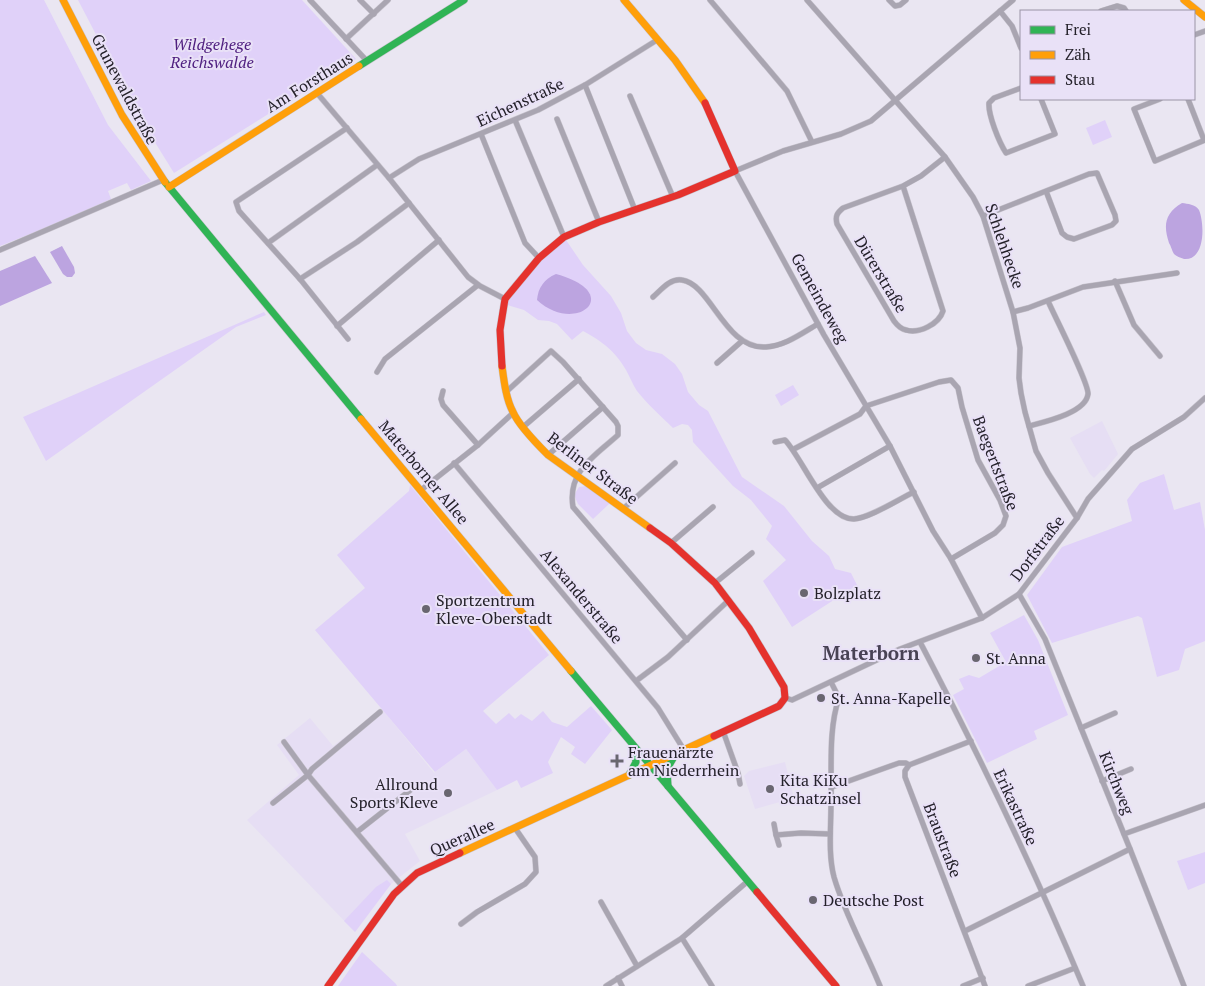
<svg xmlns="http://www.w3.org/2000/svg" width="1205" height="986" font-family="'PT Serif',serif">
  <rect width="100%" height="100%" fill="#eae6f2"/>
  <!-- built -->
  <g fill="#e6def4">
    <path d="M1102,421L1118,454L1104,471L1102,470L1094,478L1090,474L1070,438Z"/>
    <path d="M382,709L434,773L466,749L497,790L405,834L420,861L391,884L355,932L247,820L299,775L277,745L310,718L333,746Z"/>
    <path d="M785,762L794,798L755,809L744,776L749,771Z"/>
  </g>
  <!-- green -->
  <g fill="#e0d1f9">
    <path d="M0,0H44L108,125L151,181L131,190L127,183L108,191L111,199L58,223L0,246Z"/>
    <path d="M78,0H302L356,59L174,173L138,115Z"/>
    <path d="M1105,120L1112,137L1093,145L1086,128Z"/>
    <path d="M564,237L583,265L611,296L621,313L627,331L636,343L646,350L662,354L675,364L682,374L688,392L699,405L708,411L742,477L784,506L812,541L829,556L835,569L851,573L857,585L792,627L763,581L786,560L766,539L772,526L751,500L733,486L693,442L692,430L688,425L682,424L673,428C661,416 648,405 637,391C633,385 630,377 626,370C615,351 603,342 583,331L572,340L557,324L549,321L538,320L524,310L504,304L539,258Z"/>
    <path d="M264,312L266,315L236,327L46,461L23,417Z"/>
    <path d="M793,385L799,395L781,406L775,395Z"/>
    <path d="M1164,474L1174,510L1200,502L1205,530V641L1185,649L1179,670L1157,677L1142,618L1138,616L1052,643L1027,595L1062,547L1132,521L1127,500L1140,483Z"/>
    <path d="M410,485L549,655L483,711L496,724L509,713L515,719L521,714L532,721L543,711L552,722L567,727L591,706L612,730L585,764L571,754L575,747L561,737L548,762L553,773L521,788L517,780L497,790L466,749L435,772L315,630L365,588L337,555L409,491Z"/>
    <path d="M586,486L610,503L593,519L578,504L574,495L579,487Z"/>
    <path d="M1024,615L1038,640L1068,715L1034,731L1037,739L987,763L953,695L964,689L959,679L969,675L979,678L1006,662L990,633Z"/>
    <path d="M1205,852V883L1188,890L1177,861Z"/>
    <path d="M387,880L391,884L355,932L344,921L376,887Z"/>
    <path d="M362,952L396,984L397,986H338Z"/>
  </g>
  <!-- water -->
  <g fill="#bca4e0">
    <path d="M1182,203C1188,204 1195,204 1199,210C1205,225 1205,261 1184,259C1181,258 1176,256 1174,254C1172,251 1171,246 1169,243C1163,225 1165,213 1182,203Z"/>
    <path d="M62,246L74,267L75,273L72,277H67L63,274L50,252Z"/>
    <path d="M35,256L52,283L0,306V271Z"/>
    <path d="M556,274C626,293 576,336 537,300C538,288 544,279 556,274Z"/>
  </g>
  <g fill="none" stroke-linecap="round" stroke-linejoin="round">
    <!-- street casing -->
    <g stroke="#c7c3cd" stroke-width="6">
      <g id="street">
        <path d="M310,0L367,61"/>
        <path d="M360,0L374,14"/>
        <path d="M710,0L787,91L812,142"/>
        <path d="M807,0L945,157L973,197L983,216L1013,312L1020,348L1019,378L1021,393L1025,412L1036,451L1048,473L1077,518"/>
        <path d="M889,0L895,6L900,5L906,0"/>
        <path d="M1000,11L1012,26L1021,48"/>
        <path d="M1101,11L1117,6L1124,8L1126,11"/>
        <path d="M1194,35L1205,31"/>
        <path d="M346,39L388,0"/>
        <path d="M585,85L635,210"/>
        <path d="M1021,88L994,98L989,103C988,115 999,142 1006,153L1055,134L1041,99"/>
        <path d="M317,93L389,178L468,277L480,286L505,299"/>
        <path d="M630,96L673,197"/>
        <path d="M1160,99L1134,109L1155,161L1205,140"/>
        <path d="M1188,99L1204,140"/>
        <path d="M557,119L599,222"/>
        <path d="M515,120L564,237"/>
        <path d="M347,128L236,202L239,211L300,279L348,339"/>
        <path d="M481,134L525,243L539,258"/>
        <path d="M389,178L419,159L538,110L585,85L657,40"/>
        <path d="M903,186L843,208C837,213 835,216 837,224L894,321C897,325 901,329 906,330C919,334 939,324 943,311L903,186L921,176L945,157"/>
        <path d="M983,216L1046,191L1062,233L1067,237L1074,239L1112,225L1116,221L1115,215L1097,173L1089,174L1046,191"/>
        <path d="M268,243L377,165"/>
        <path d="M0,250L163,180"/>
        <path d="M300,279L357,242L409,203"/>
        <path d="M1115,281L1134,325L1160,356"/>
        <path d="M653,297C661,290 670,278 682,280C711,284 725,350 766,347C785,346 802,333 818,324"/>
        <path d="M1013,312L1028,308L1083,287L1177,273"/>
        <path d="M337,326L439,240"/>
        <path d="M717,363L742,341"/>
        <path d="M377,372L385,359L478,285"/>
        <path d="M443,391L441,399L443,405L478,445"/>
        <path d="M506,392L551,351L563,362L616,422L618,426V435C595,456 567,471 573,507L687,640"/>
        <path d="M1029,426C1044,422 1086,413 1088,394C1089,383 1054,315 1048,301"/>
        <path d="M523,427L579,379"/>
        <path d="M775,442L785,440C803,459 826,520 854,519C870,518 899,499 914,492"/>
        <path d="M794,449L860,414L866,406L939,382L951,380L958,388L962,407L978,460L1000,500L1006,516L1003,525L995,533L951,559"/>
        <path d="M548,455L603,407"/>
        <path d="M454,463L658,708L684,750"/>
        <path d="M817,488L890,446"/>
        <path d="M421,490L478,445L513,413"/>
        <path d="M624,508L675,463"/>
        <path d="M671,543L713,507"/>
        <path d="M715,583L752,553"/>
        <path d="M1019,594L1045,639L1130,849L1184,986"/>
        <path d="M982,618L951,559L933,531L890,446L824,335L735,171L783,151L841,134L871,121L1013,0"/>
        <path d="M920,642C979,755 1034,869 1083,986"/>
        <path d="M636,681L668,657L729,600"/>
        <path d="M831,682L839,698C828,729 832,771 831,804C831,828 828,854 834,877C845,915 865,949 880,986"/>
        <path d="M786,698L792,700L900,649L982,618L1019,594L1077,518L1088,499L1132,449L1184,417L1205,398"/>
        <path d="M1081,728L1115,713"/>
        <path d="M723,731L738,773L740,784"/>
        <path d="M971,741L909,765L905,771V777L985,986"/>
        <path d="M284,742L308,775L402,886"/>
        <path d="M1102,781L1131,769"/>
        <path d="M832,787L899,763H906L909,765"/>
        <path d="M273,803L308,775L312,769L380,712"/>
        <path d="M774,824L776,835L801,833L830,834"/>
        <path d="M357,832L413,788"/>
        <path d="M1124,834L1205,805"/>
        <path d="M776,835L779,845"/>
        <path d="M601,902L637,966"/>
        <path d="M461,924L477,912L525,884L536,872L535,857L515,828"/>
        <path d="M965,931L1130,849"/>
        <path d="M682,938L712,986"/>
        <path d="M618,978L622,986"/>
        <path d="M606,986L682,938L748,881"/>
        <path d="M963,986L983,978"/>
        <path d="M1028,986L1075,968"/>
      </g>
    </g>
    <!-- fast casing -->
    <g stroke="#c7c3cd" stroke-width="8">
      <g id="fast">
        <path d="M359,66L464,0"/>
        <path d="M165,182L361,419"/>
        <path d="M571,671L757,892"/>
        <path d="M629,775L636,762L634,748"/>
        <path d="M668,786L667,769L675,755"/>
      </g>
    </g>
    <!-- slow casing -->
    <g stroke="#c7c3cd" stroke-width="8">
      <g id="slow">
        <path d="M63,0L122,115L165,182"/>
        <path d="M624,0L675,60L705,103"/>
        <path d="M1184,0L1205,17"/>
        <path d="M169,187L359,66"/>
        <path d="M502,366C504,381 506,399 513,412C519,426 538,445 548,455L650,528"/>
        <path d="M361,419L571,671"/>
        <path d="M460,853L714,736"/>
      </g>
    </g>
    <!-- jam casing -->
    <g stroke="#c7c3cd" stroke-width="8">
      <g id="jam">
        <path d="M502,366L500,330L505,299L539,258L564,237L599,222L678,195L735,171L705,103"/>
        <path d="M650,528L671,543L715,583L749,628L784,687L785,698L779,706L714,736"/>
        <path d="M757,892L836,986"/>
        <path d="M328,986L394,894L417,873L460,853"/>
      </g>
    </g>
    <!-- street -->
    <use href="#street" stroke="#a9a5b1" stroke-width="5"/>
    <!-- fast -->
    <use href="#fast" stroke="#30b455" stroke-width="7"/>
    <!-- slow -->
    <use href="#slow" stroke="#ff9f0a" stroke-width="7"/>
    <!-- jam -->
    <use href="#jam" stroke="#e5322d" stroke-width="7"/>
  </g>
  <!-- markers -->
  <g fill="#696670" stroke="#e9e1f7" stroke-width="2">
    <circle cx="804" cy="593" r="5"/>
    <circle cx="426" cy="609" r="5"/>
    <circle cx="976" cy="658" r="5"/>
    <circle cx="821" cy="698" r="5"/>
    <path d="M614.5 753.5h5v5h5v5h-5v5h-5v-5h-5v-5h5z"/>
    <circle cx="770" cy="789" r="5"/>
    <circle cx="448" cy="793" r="5"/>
    <circle cx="813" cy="900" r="5"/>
  </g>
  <g text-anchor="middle" stroke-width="4" stroke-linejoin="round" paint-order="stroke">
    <!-- park labels -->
    <g font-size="16" font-style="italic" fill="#502080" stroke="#e9e1f7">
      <text x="212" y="50">Wildgehege<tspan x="212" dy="18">Reichswalde</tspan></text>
    </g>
    <!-- street labels -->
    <g font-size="16" fill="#24212a" stroke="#e9e1f7">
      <text transform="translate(309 82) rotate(-32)" y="6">Am Forsthaus</text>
      <text transform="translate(125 89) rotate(62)" y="6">Grunewaldstraße</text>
      <text transform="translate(520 102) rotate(-25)" y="6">Eichenstraße</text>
      <text transform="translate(1005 246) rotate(71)" y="6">Schlehhecke</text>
      <text transform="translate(881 274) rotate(59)" y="6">Dürerstraße</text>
      <text transform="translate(820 298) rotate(61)" y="6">Gemeindeweg</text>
      <text transform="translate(996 463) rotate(69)" y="6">Baegertstraße</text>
      <text transform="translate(593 468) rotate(37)" y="6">Berliner Straße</text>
      <text transform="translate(424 472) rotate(50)" y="6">Materborner Allee</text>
      <text transform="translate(1037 548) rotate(-53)" y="6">Dorfstraße</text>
      <text transform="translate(582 596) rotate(50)" y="6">Alexanderstraße</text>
      <text transform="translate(1117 783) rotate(68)" y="6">Kirchweg</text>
      <text transform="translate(1016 807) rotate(65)" y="6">Erikastraße</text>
      <text transform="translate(462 837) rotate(-24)" y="6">Querallee</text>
      <text transform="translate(943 840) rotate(69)" y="6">Braustraße</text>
    </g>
    <!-- poi labels -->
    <g font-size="16" fill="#24212a" stroke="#e9e1f7" text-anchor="start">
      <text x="814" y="599">Bolzplatz</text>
      <text x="436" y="606">Sportzentrum<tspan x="436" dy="18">Kleve-Oberstadt</tspan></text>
      <text x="986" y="664">St. Anna</text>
      <text x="831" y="704">St. Anna-Kapelle</text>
      <text x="628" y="758">Frauenärzte<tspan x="628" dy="18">am Niederrhein</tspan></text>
      <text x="780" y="786">Kita KiKu<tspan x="780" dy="18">Schatzinsel</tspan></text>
      <text x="438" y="790" text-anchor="end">Allround<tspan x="438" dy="18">Sports Kleve</tspan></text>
      <text x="823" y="906">Deutsche Post</text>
    </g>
    <!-- quarter labels -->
    <g font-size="19" font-weight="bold" fill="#484254" stroke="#e9e1f7">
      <text x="871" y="660">Materborn</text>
    </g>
  </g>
  <!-- legend -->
  <rect x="1020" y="10" width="175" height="90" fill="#e9e1f7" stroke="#9a94a5"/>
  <rect x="1030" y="26" width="25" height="8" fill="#30b455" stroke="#9a94a5"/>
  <text x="1065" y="35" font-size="15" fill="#24212a">Frei</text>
  <rect x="1030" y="51" width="25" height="8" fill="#ff9f0a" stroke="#9a94a5"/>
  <text x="1065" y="60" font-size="15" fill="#24212a">Zäh</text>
  <rect x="1030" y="76" width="25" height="8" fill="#e5322d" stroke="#9a94a5"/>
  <text x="1065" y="85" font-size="15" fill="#24212a">Stau</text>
</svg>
